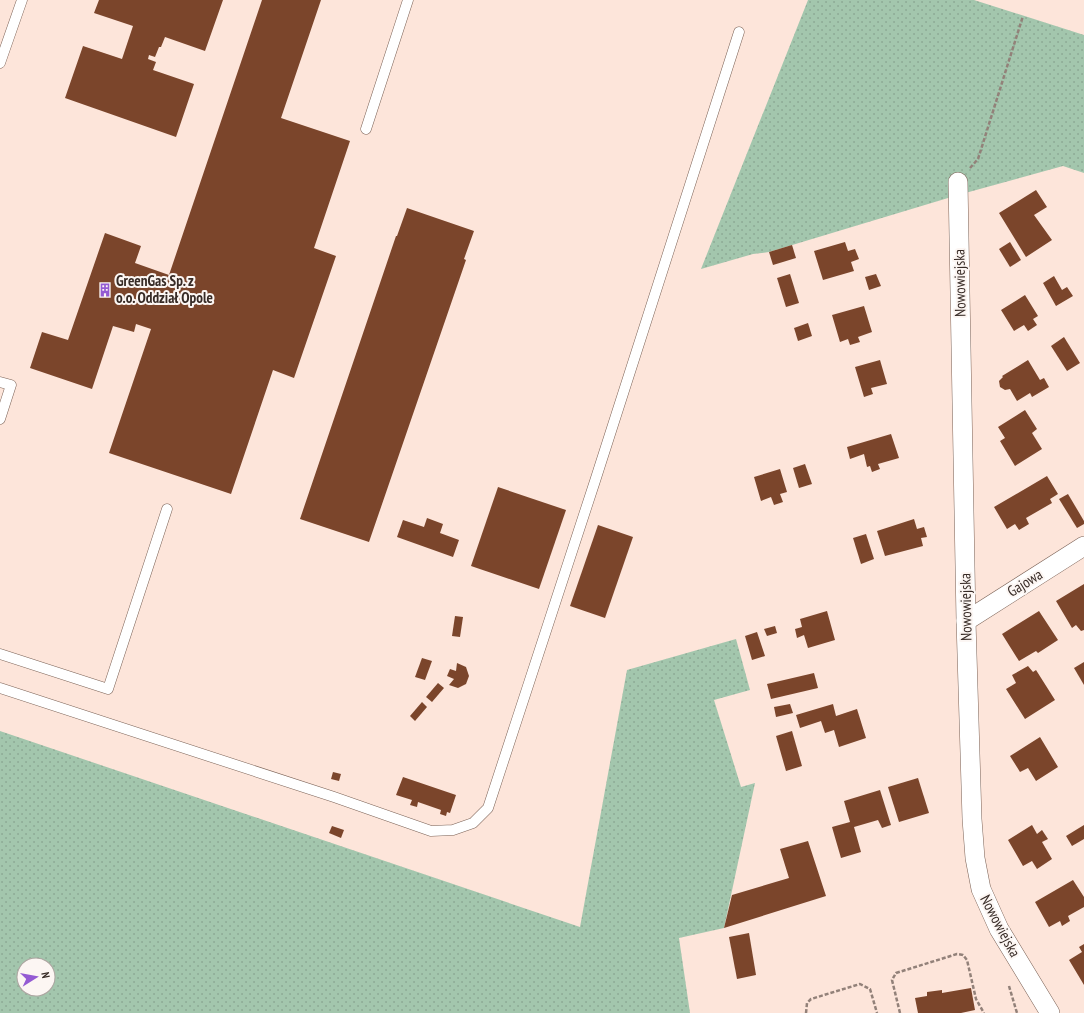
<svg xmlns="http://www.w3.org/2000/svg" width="1084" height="1013" font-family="'PT Sans Narrow',sans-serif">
  <defs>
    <pattern id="grass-dots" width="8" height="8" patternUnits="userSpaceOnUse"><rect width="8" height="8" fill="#a3c6ad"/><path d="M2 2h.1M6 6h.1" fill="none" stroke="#8daa95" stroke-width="1.8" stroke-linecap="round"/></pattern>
  </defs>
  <rect width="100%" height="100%" fill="#fde5da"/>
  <!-- grass -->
  <g fill="url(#grass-dots)" fill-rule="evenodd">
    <path d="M808,0H974L1084,35V173L1063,166L958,195L769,252L753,254L701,269Z"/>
    <path d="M736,639L750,690L714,700L741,787L755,783L724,928L679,938L690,1013H0V731L580,927L627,670ZM24,965H48V989H24Z"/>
  </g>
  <!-- building -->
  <g fill="#7b452b">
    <path d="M99,0H223L205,51L165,37L161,47H159L155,57L149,55L148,59L156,62L153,70L194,84L176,137L65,98L83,46L122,59L133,26L94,13Z"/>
    <path d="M262,0H321L281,118L350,141L314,248L336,256L294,378L273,370L231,494L109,453L151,329L136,324L134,332L113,326L92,389L30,368L42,332L68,340L105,233L141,246L135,263L169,275Z"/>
    <path d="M1036,190L1047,207L1034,215L1052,240L1026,257L999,213Z"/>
    <path d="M407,208L474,231L464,259L466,260L369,542L300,519L396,236H397Z"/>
    <path d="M845,242L848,251L855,249L859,259L851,262L854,271L823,280L814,251Z"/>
    <path d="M1010,242L1021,260L1010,267L999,249Z"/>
    <path d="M792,245L796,258L773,265L769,252Z"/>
    <path d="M790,274L799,303L786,307L777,278Z"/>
    <path d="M876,274L881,286L869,290L865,277Z"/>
    <path d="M1054,276L1062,290L1067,287L1073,296L1056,306L1043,283Z"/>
    <path d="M1025,295L1038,316L1033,319L1037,325L1028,331L1024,325L1014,331L1001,310Z"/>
    <path d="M864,306L872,332L858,337L860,342L850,345L848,339L840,342L832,315Z"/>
    <path d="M808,323L812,336L798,341L794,328Z"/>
    <path d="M1064,337L1080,363L1067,371L1051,346Z"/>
    <path d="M880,360L887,384L871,388L873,394L864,397L855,367Z"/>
    <path d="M1028,360L1040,380L1044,378L1049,387L1032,397L1030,393L1017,401L1010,389L1005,390L1000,387L999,381L1003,377L1002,376Z"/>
    <path d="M1025,410L1037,429L1032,433L1042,449L1015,466L1000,441L1005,438L998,427Z"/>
    <path d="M891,434L899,458L878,464L880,469L872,472L870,466L867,467L864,454L850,459L847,447Z"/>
    <path d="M805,464L812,484L799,488L793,468Z"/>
    <path d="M780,469L787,492L780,494L783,502L774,505L771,497L761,501L754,477Z"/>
    <path d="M1047,476L1058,494L1050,499L1052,503L1026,518L1029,524L1019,530L1015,524L1007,529L994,507Z"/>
    <path d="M498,487L566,510L539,589L471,566Z"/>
    <path d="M1068,494L1084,521V524L1077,528L1059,499Z"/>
    <path d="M427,518L443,524L440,533L459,540L453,557L397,537L403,520L424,527Z"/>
    <path d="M914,519L917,529L924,527L927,537L921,538L923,546L885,556L877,531Z"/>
    <path d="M598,525L633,537L605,618L570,606Z"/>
    <path d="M866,534L874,559L861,564L853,538Z"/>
    <path d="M1084,584V630L1081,631L1076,625L1072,628L1056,601Z"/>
    <path d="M827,611L835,640L808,648L804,635L797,638L795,629L802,627L800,619Z"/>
    <path d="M1039,611L1058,640L1038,653L1036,651L1019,661L1002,634Z"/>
    <path d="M455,616L463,617L460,637L452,636Z"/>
    <path d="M775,626L777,633L767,636L764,629Z"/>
    <path d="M757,632L765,656L752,660L745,636Z"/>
    <path d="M422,658L432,661L425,680L415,677Z"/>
    <path d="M1084,662V685L1074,668Z"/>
    <path d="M457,663L466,667L469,676L466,684L458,688L449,685L454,679L447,676L450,669L456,671Z"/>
    <path d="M1028,666L1033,672L1036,670L1055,700L1025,719L1006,689L1016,683L1012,675Z"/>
    <path d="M814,673L818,688L771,699L767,684Z"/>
    <path d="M438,683L444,688L432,702L426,697Z"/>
    <path d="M422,702L427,707L415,721L410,716Z"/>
    <path d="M790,704L793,713L776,717L774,707Z"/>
    <path d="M833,704L836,716L857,709L866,738L839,747L834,730L825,733L821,721L800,728L796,715Z"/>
    <path d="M792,731L802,766L786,771L776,736Z"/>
    <path d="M1040,737L1058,767L1036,781L1028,768L1020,772L1010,756Z"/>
    <path d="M333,772L341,774L339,781L331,779Z"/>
    <path d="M403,777L456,795L450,813L447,812L446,816L440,814L441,810L418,802L417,807L410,805L412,800L396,795Z"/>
    <path d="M918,778L929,813L899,822L888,787Z"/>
    <path d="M880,790L891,825L882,828L878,820L854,827L861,852L841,858L832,827L850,822L844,801Z"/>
    <path d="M1032,825L1037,834L1042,830L1048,839L1042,842L1052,859L1037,869L1032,861L1023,866L1008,840Z"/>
    <path d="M1084,825V839L1072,846L1066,836Z"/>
    <path d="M332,826L344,830L341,838L329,833Z"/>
    <path d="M808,841L826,896L724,928L732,895L789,878L780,849Z"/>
    <path d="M1073,880L1084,897V907L1068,916L1070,921L1062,926L1060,921L1049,927L1035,902Z"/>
    <path d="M749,933L756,975L737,979L729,937Z"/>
    <path d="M1084,944V985L1069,960L1082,952L1079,947Z"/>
    <path d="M971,988L975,1010L961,1013H918L915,998L927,996V992L942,990V993Z"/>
  </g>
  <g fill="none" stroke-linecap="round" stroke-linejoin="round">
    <!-- service casing -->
    <g stroke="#7c6357" stroke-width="11">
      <g id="service">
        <path d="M0,63L22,0"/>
        <path d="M366,129L408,0"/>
        <path d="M0,382L11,385L0,419"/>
        <path d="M0,654L108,689L167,509"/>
        <path d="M0,688L334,797L431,831L453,830L473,823L488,808L595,481L739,32"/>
      </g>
    </g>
    <!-- minor casing -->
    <g stroke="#7c6357" stroke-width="20">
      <g id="minor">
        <path d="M958,182L966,621L972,819L975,858L981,889L999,929L1050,1013"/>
        <path d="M966,621L1084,546"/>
      </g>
    </g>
    <!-- path -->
    <g stroke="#928179" stroke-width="2.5" stroke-dasharray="4 2" stroke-linecap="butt">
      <path d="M970,168L978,159L1023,16"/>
      <path d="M1009,986L1017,1013"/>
      <path d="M806,1013L807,1003L811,999L860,984L870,989L877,1013"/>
      <path d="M900,1013L892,980L896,973L957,954L963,955L967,960L976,999L984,1013"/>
    </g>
    <!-- service -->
    <use href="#service" stroke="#fff" stroke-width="10"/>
    <!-- minor -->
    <use href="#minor" stroke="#fff" stroke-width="19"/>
  </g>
  <!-- icons -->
  <defs>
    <g id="building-bare" transform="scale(1.08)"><path d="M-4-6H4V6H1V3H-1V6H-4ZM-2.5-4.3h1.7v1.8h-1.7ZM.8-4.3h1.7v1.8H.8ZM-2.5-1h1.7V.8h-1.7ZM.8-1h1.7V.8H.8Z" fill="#945bd3" stroke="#fcf6f3" stroke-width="2.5" paint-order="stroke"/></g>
  </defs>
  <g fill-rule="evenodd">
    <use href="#building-bare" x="105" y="290"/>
  </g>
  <g text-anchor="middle" stroke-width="4" stroke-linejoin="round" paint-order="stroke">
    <!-- poi labels -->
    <g font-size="15" font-weight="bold" fill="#372b26" stroke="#fcf6f3" text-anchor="start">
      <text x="116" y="286">GreenGas Sp. z<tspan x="116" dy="17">o.o. Oddział Opole</tspan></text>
    </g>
    <!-- street labels -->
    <g font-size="15" fill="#372b26" stroke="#fcf6f3">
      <text transform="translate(960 283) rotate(-91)" y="5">Nowowiejska</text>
      <text transform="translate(1025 583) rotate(-32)" y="5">Gajowa</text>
      <text transform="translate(966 607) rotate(-91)" y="5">Nowowiejska</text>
      <text transform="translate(1000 926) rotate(62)" y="5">Nowowiejska</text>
    </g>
  </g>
  <!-- north arrow -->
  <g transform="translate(36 977) rotate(79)"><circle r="19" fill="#fcf6f3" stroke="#ada5a1"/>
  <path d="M0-3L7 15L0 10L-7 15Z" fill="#945bd3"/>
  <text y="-6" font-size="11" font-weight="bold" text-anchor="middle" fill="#372b26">N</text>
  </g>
</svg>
